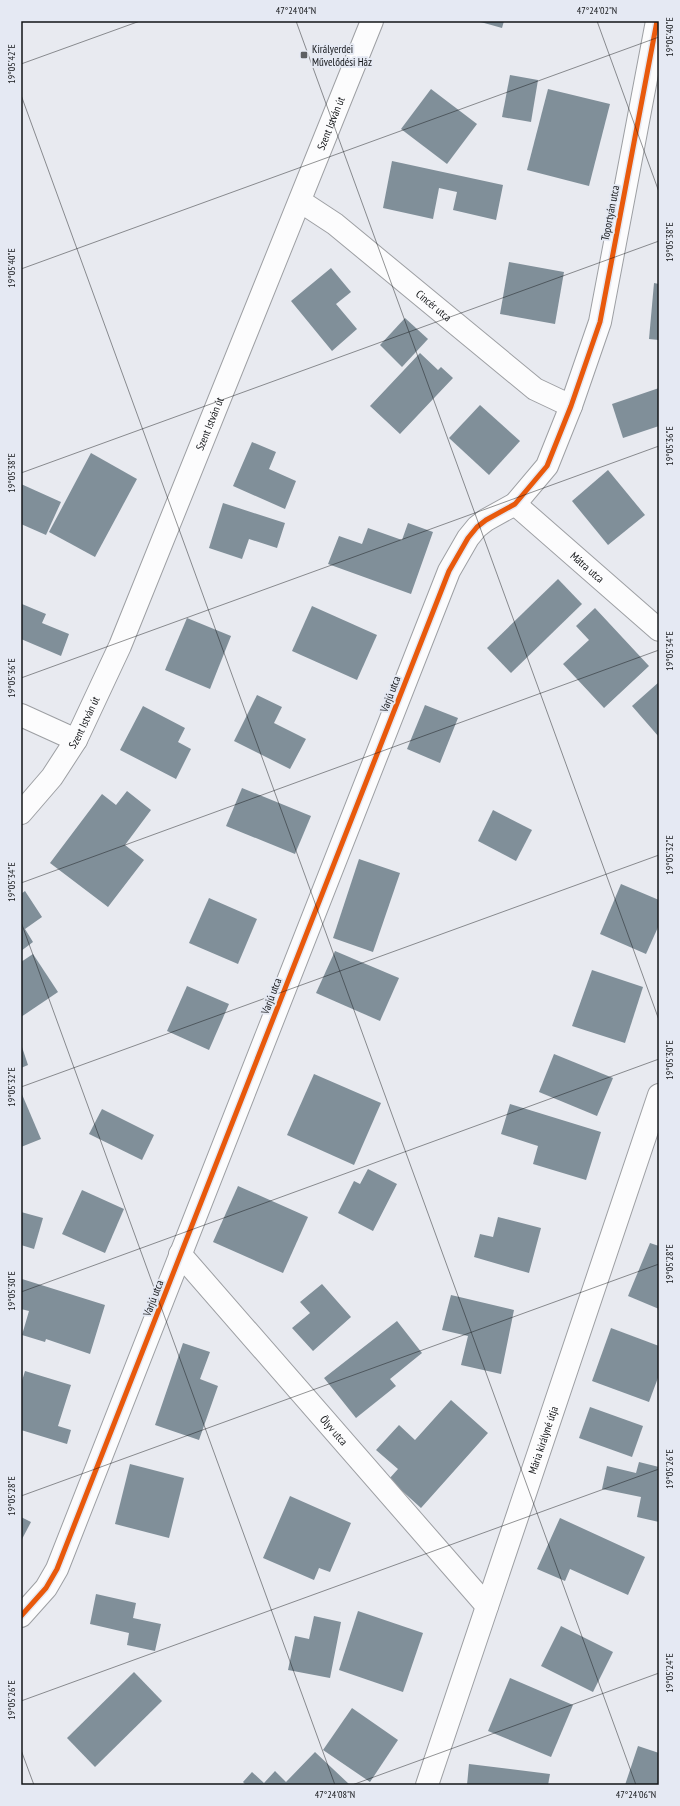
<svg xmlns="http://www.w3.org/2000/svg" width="680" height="1806" font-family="'PT Sans Narrow',sans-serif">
  <rect width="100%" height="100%" fill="#e8eaf0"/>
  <!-- building -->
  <g fill="#808f99">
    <path d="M477,21H504L502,28Z"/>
    <path d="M510,75L538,80L531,122L502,117Z"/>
    <path d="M431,89L477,124L447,164L401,129Z"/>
    <path d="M548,89L610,104L589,186L527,170Z"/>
    <path d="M392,161L503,185L496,220L453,210L457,192L439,188L433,219L383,208Z"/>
    <path d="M509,262L564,272L555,324L500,314Z"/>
    <path d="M331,268L351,292L336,304L357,329L332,351L291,301Z"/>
    <path d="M654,283L659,284V340L649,339Z"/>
    <path d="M405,318L428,339L402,367L380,345Z"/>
    <path d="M420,353L438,370L441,367L453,378L400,434L370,406Z"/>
    <path d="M659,388V426L623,438L612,404Z"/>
    <path d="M480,405L520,441L489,475L449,438Z"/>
    <path d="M252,442L276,452L269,469L296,481L285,509L233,486Z"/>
    <path d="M91,453L137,479L95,557L49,532Z"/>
    <path d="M608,470L645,515L608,545L572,501Z"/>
    <path d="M21,484L61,502L46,535L21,524Z"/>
    <path d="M223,503L285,523L277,548L249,539L242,559L209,548Z"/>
    <path d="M408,523L433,532L411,594L328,564L339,536L362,544L368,528L402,540Z"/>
    <path d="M558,579L582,604L511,673L487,648Z"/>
    <path d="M22,604L46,614L42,623L69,634L61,656L21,639Z"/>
    <path d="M312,606L377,635L357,680L292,651Z"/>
    <path d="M595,608L649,666L604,708L563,664L589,640L576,626Z"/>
    <path d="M187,618L231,636L210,689L165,670Z"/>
    <path d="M659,682V737L632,706Z"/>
    <path d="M257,695L282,707L274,723L306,739L290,769L234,741Z"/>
    <path d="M425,705L458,718L440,763L407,749Z"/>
    <path d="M143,706L185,728L178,742L191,749L176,779L120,750Z"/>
    <path d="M242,788L311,816L295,854L226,826Z"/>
    <path d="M127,791L151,810L125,845L144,860L108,907L50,863L102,794L116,805Z"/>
    <path d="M493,810L532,830L516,861L478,841Z"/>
    <path d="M359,859L400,873L373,952L333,938Z"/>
    <path d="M621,884L659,900V925L646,954L600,934Z"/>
    <path d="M25,891L42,917L25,929L33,942L21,951V894Z"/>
    <path d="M209,898L257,919L238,964L189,943Z"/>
    <path d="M335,951L399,978L380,1021L316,993Z"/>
    <path d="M33,954L58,992L21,1017V962Z"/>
    <path d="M592,970L643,987L625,1043L572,1026Z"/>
    <path d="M187,986L229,1004L209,1050L167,1031Z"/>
    <path d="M21,1044L28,1065L21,1068Z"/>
    <path d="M554,1054L613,1078L597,1116L539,1092Z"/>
    <path d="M314,1074L381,1103L354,1165L287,1135Z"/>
    <path d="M21,1092L41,1139L21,1147Z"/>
    <path d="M510,1104L601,1132L586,1180L533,1164L538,1146L501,1134Z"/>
    <path d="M102,1109L154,1135L142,1160L89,1134Z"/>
    <path d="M368,1169L397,1184L373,1231L338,1213L354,1181L360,1184Z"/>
    <path d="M238,1186L308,1217L283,1273L213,1242Z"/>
    <path d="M82,1190L124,1209L105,1253L62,1234Z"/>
    <path d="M21,1212L43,1218L34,1249L21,1245Z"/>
    <path d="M498,1217L541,1228L529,1273L474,1257L480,1234L493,1237Z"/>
    <path d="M650,1243L659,1246V1309L628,1296Z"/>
    <path d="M22,1279L105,1305L90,1354L46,1339L45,1342L22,1335L29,1311L21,1309Z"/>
    <path d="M322,1284L351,1317L313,1351L292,1328L310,1313L300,1302Z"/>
    <path d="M451,1295L514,1310L501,1374L461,1365L468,1336L442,1330Z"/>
    <path d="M397,1321L422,1353L390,1379L396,1386L356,1418L324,1378Z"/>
    <path d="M611,1328L659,1346V1375L649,1402L592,1381Z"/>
    <path d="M183,1343L210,1352L200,1379L218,1386L199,1440L155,1425Z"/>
    <path d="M25,1371L71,1385L58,1426L71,1430L67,1444L21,1430V1384Z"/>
    <path d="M451,1400L488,1433L421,1508L389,1479L398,1469L376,1450L399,1425L415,1440Z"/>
    <path d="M590,1407L643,1426L632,1457L579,1438Z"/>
    <path d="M639,1462L659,1467V1522L637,1517L641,1497L602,1489L607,1466L636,1473Z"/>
    <path d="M130,1464L184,1478L169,1538L115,1524Z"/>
    <path d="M290,1496L351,1523L330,1572L319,1568L314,1580L263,1558Z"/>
    <path d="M21,1517L31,1522L21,1541Z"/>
    <path d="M560,1518L645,1557L628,1595L570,1569L565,1581L537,1569Z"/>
    <path d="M96,1594L136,1603L133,1618L161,1624L155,1651L127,1645L129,1633L90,1624Z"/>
    <path d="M358,1611L423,1633L403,1692L339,1670Z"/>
    <path d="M314,1616L341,1622L330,1678L288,1670L295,1636L309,1639Z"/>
    <path d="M561,1626L613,1652L593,1692L541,1666Z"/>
    <path d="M134,1672L162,1701L95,1767L67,1738Z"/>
    <path d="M510,1678L573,1705L551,1757L488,1731Z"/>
    <path d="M352,1708L398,1740L370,1782L323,1750Z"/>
    <path d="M638,1746L659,1753V1785H625Z"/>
    <path d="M315,1752L350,1785H246L243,1782L252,1772L264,1783L275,1771L286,1782Z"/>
    <path d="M469,1764L550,1774L548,1785H467Z"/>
  </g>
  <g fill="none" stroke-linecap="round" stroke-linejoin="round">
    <!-- street casing -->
    <g stroke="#9d9fa3" stroke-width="24">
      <g id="street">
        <path id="s1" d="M300,201L335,224L535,389L571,406"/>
        <path id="s2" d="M515,504L659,630"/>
        <path d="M21,715L76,740"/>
        <path id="s3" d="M180,1254L487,1606"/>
        <path d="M21,1616L46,1588L57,1569L449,571L468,538L477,527L486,520L515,504L547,466L571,406L600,322L657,21"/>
        <path id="s4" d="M427,1785L659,1095"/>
      </g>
    </g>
    <!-- secondary casing -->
    <g stroke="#9d9fa3" stroke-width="24">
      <g id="secondary">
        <path id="s5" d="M21,813L52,777L76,740L120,646L372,21"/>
      </g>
    </g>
    <!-- street -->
    <use href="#street" stroke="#fcfcfd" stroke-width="22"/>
    <!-- secondary -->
    <use href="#secondary" stroke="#fcfcfd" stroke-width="22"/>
    <!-- cycleway casing -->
    <g stroke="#e5e9f3" stroke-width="8">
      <path id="cycleway" d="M21,1616L46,1588L57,1569L449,571L468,538L477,527L486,520L515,504L547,466L571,406L600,322L657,21"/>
    </g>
    <!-- cycleway -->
    <use href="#cycleway" stroke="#e8590c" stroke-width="5"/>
  </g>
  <!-- ticks -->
  <path fill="none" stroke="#121417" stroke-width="1" stroke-opacity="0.45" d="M296,21L659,1020M597,21L659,192M21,64L140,21M21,95L636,1785M21,269L659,37M21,473L659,241M21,678L659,446M21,883L659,650M21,922L335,1785M21,1087L659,855M21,1292L659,1059M21,1496L659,1264M21,1701L659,1469M21,1750L34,1785M352,1785L659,1673"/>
  <!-- markers -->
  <rect fill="#5d5f63" stroke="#e5e9f3" stroke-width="1.5" x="300" y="51" width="8" height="8" rx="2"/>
  <g text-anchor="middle" stroke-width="4" stroke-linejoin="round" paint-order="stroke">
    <!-- poi labels -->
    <g font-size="11" fill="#121417" stroke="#e5e9f3" text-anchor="start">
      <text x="312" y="53">Királyerdei<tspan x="312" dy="13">Művelődési Ház</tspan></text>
    </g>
    <!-- street labels -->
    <g font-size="11" fill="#121417" stroke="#e5e9f3">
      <text dy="4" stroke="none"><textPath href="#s5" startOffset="759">Szent István út</textPath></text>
      <text transform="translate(610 213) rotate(-79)" y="4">Toportyán utca</text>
      <text dy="4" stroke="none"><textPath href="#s1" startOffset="170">Cincér utca</textPath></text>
      <text dy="4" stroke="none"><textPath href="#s5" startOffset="435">Szent István út</textPath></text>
      <text dy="4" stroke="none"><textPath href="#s2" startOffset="96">Mátra utca</textPath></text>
      <text transform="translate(390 694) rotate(-69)" y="4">Varjú utca</text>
      <text dy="4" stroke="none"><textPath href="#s5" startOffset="111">Szent István út</textPath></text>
      <text transform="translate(271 996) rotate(-69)" y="4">Varjú utca</text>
      <text transform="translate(153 1298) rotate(-69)" y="4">Varjú utca</text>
      <text dy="4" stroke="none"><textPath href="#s3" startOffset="234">Ölyv utca</textPath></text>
      <text dy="4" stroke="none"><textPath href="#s4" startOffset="364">Mária királyné útja</textPath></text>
    </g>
  </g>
  <!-- border -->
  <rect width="680" height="1806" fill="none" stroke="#e5e9f3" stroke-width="44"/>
  <rect x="22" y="22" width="636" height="1762" fill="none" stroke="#121417" stroke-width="1.5"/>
  <g font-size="10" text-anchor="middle" fill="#121417">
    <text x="296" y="14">47°24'04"N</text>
    <text x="597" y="14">47°24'02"N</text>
    <text transform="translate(669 37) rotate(-90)" y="4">19°05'40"E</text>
    <text transform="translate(11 64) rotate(-90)" y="4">19°05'42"E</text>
    <text transform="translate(669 242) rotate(-90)" y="4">19°05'38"E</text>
    <text transform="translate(11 268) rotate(-90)" y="4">19°05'40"E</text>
    <text transform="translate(669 446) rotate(-90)" y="4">19°05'36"E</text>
    <text transform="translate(11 473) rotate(-90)" y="4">19°05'38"E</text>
    <text transform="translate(669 651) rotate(-90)" y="4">19°05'34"E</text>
    <text transform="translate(11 678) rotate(-90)" y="4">19°05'36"E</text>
    <text transform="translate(669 855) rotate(-90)" y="4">19°05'32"E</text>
    <text transform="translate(11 882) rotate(-90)" y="4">19°05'34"E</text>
    <text transform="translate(669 1060) rotate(-90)" y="4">19°05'30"E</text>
    <text transform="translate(11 1087) rotate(-90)" y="4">19°05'32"E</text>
    <text transform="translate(669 1264) rotate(-90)" y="4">19°05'28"E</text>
    <text transform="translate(11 1291) rotate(-90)" y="4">19°05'30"E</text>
    <text transform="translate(669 1469) rotate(-90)" y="4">19°05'26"E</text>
    <text transform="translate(11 1496) rotate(-90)" y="4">19°05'28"E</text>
    <text transform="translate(669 1673) rotate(-90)" y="4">19°05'24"E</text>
    <text transform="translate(11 1700) rotate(-90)" y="4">19°05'26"E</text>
    <text x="335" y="1798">47°24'08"N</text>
    <text x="636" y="1798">47°24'06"N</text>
  </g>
</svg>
